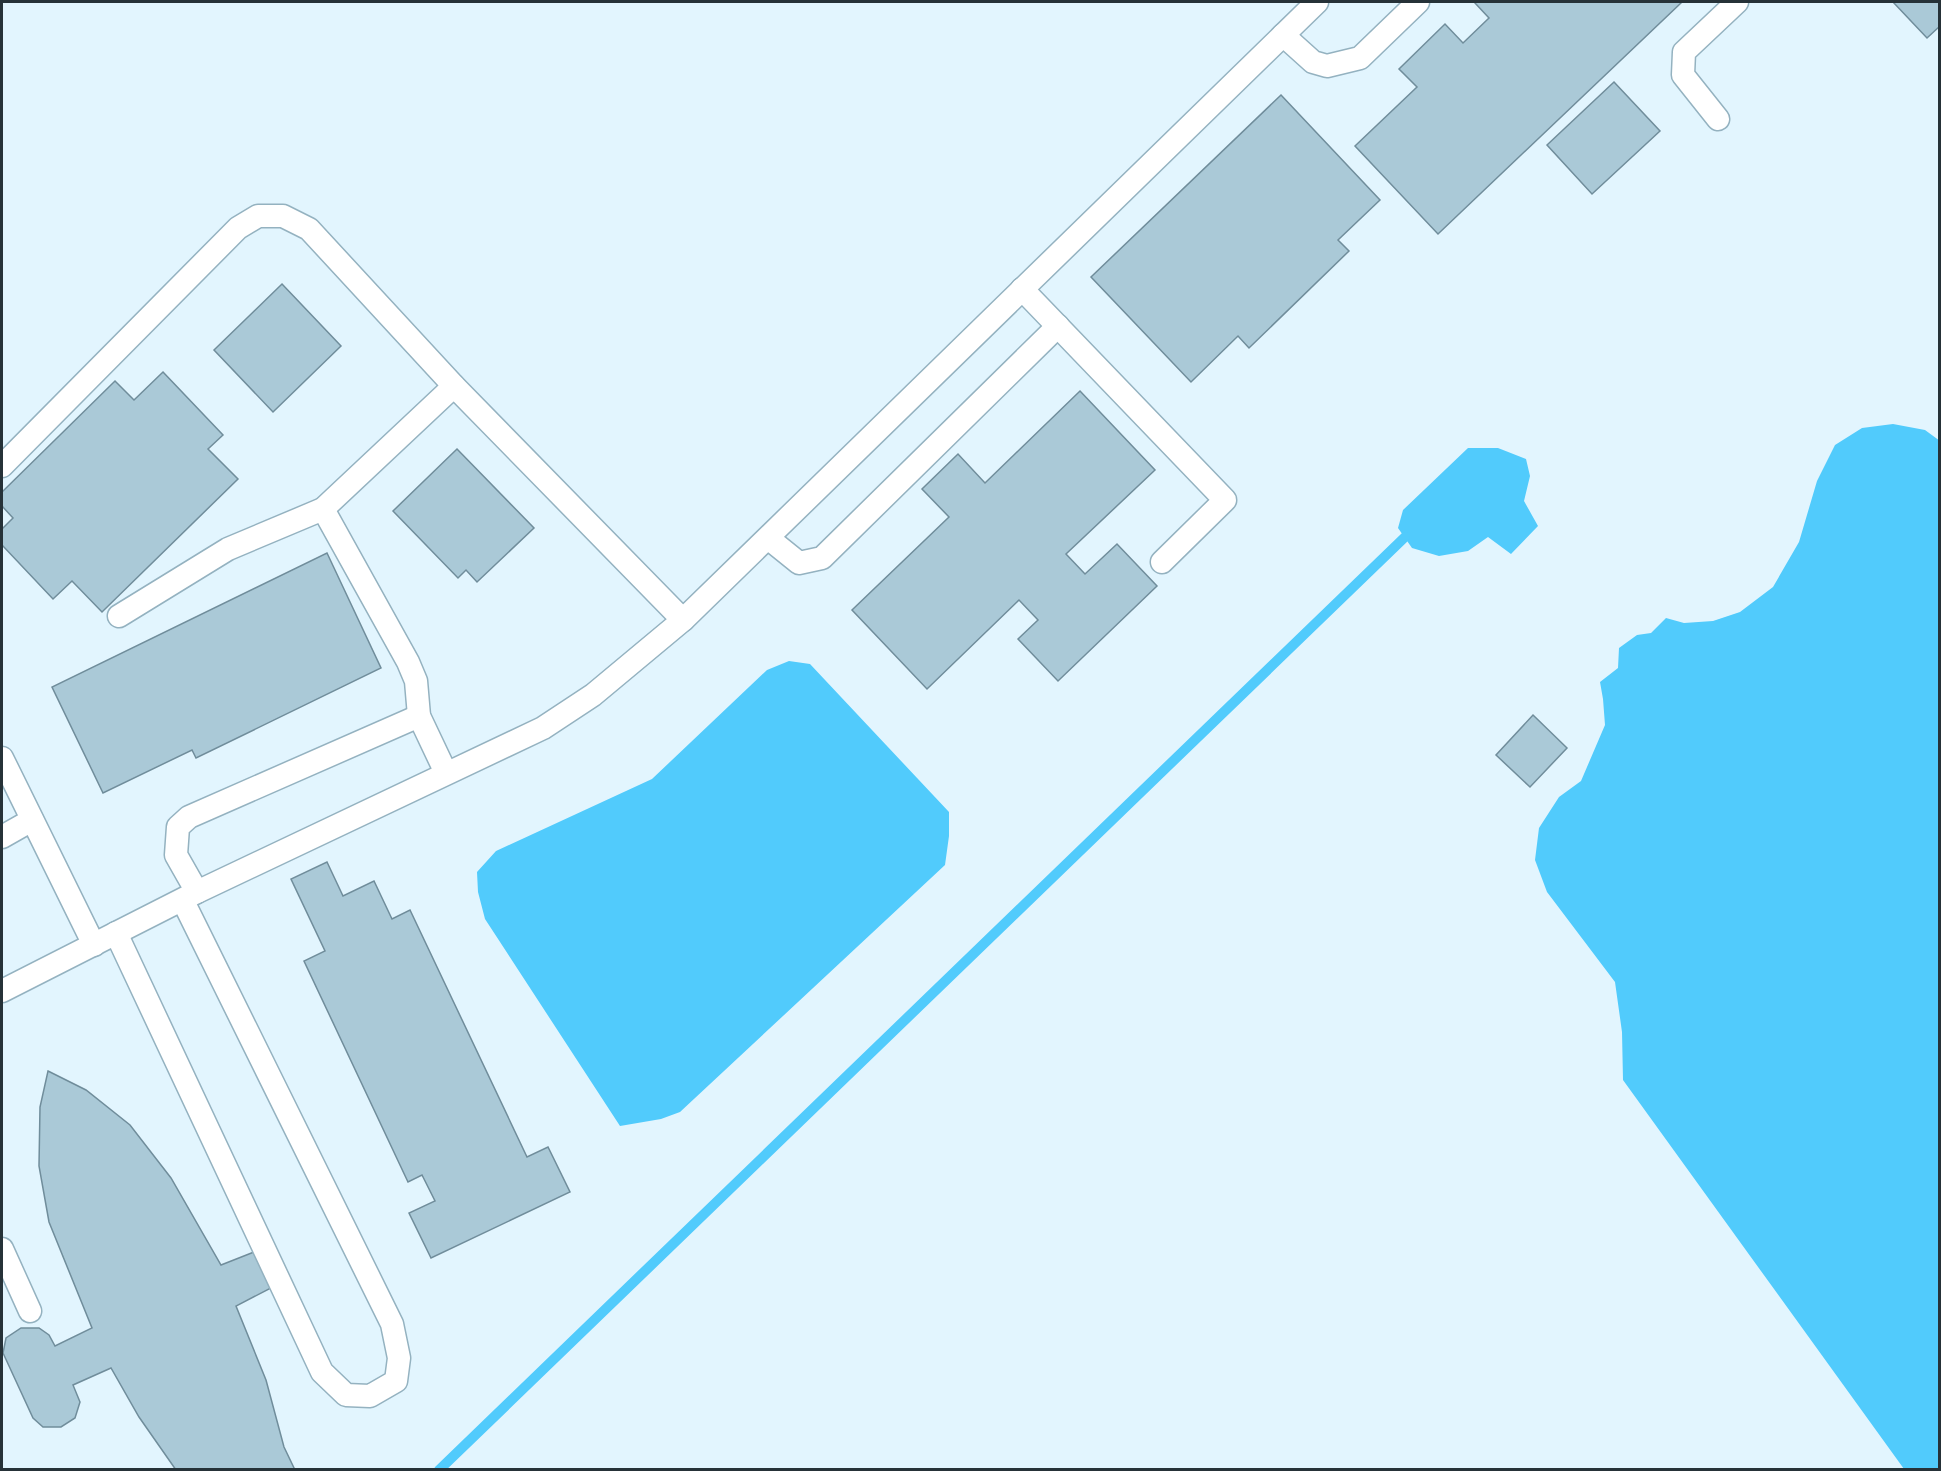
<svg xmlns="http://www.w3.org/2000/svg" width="1941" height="1471" font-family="Barlow,sans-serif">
  <rect width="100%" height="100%" fill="#e2f5fe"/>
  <!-- water -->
  <g fill="#51cbfc">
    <path d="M1893,424L1925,430L1940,441L1939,1470L1904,1469L1623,1080L1622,1032L1615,982L1547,892L1535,860L1539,828L1559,797L1581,781L1605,725L1603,699L1600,682L1618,668L1619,648L1637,635L1651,633L1666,618L1684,623L1713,621L1740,612L1773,587L1799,542L1817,481L1835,445L1862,428Z"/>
    <path d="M1468,448H1498L1526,459L1530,476L1524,501L1538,526L1511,554L1488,537L1468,551L1439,556L1412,548L1398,528L1403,510Z"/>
    <path d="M789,661L810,664L949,812V836L945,865L680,1112L661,1119L620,1126L485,919L478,892L477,872L496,851L652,779L767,670Z"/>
  </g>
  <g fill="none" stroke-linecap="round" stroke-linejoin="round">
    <!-- stream -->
    <path stroke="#51cbfc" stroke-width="10" d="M439,1470L1405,537"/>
  </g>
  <!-- building -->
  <g fill="#aac9d7" stroke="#708d9b" stroke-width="1.5">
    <path d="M1476,2H1682L1438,234L1355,146L1417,87L1399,69L1445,24L1463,43L1489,18L1475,3Z"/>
    <path d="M1893,2H1940V26L1927,38Z"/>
    <path d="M1614,82L1660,131L1592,194L1547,145Z"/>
    <path d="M1281,95L1380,200L1338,240L1349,251L1249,348L1238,336L1191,382L1091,277Z"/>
    <path d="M282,284L341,346L273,412L214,350Z"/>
    <path d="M163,372L223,435L208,449L238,479L102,612L72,581L53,599L2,545V529L13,518L2,506V492L115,381L134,400Z"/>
    <path d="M1080,391L1155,470L1066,554L1085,574L1117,544L1157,586L1058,681L1018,639L1038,620L1019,600L927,689L852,610L949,517L922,489L958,454L985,483Z"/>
    <path d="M457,449L534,528L477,582L466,570L458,578L393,511Z"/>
    <path d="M327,553L381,668L196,758L192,750L103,793L52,687Z"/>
    <path d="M1533,715L1567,748L1530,787L1496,755Z"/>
    <path d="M327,862L343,896L374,881L392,919L410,910L527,1157L548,1147L570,1192L431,1258L409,1213L435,1201L422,1175L408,1182L304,961L325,951L291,879Z"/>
    <path d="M48,1071L86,1090L130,1125L171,1178L221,1265L254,1252L271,1288L236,1306L266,1380L284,1447L295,1470H176L139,1417L111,1368L73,1385L80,1402L75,1418L61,1427H43L33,1418L3,1353L6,1338L21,1328H39L49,1335L55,1346L92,1328L49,1222L39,1166L40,1107Z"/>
  </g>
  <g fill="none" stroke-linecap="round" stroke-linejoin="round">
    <!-- lane casing -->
    <g stroke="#94b2c0" stroke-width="25">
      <g id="lane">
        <path d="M1283,35L1313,62L1327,66L1360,58L1418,2"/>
        <path d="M1718,119L1683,75L1684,52L1737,2"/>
        <path d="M1022,289L1225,500L1162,562"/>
        <path d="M2,466L238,228L258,216H283L309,229L454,386L683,620"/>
        <path d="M323,509L408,662L416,681L419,716L446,773"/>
        <path d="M768,538L799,563L822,558L1058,326"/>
        <path d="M119,616L228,549L323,509L454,386"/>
        <path d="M2,758L94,945"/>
        <path d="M2,837L32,820"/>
        <path d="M197,892L176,855L178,827L189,817L419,716"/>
        <path d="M116,933L322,1372L346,1395L370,1396L396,1381L399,1358L392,1324L183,901"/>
        <path d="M2,991L197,892L543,728L593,695L683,620L1317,2"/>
        <path d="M2,1249L30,1311"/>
      </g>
    </g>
    <!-- lane -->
    <use href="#lane" stroke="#fff" stroke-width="22"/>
  </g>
  <!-- border -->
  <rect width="1941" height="1471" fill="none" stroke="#263238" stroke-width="6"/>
</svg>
